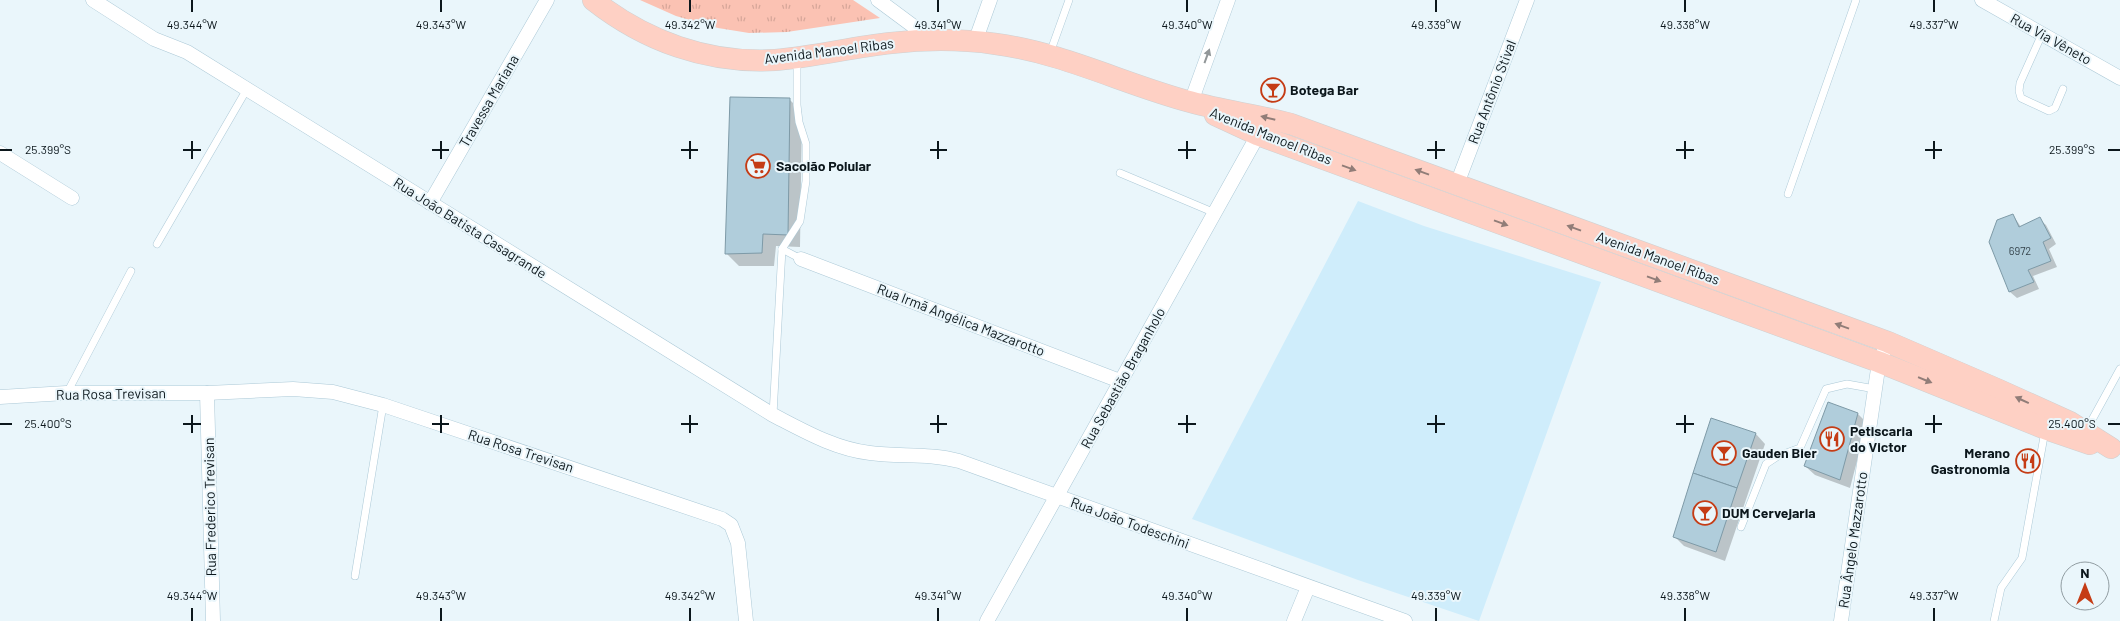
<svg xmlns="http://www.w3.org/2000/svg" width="2120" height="621" font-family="Barlow,sans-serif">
  <defs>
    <pattern id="park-tufts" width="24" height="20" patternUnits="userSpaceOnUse" patternTransform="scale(1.25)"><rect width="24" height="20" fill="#fbc2b3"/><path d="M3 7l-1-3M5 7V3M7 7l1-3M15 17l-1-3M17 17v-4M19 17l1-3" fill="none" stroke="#d6a699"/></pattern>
  </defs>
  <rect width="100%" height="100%" fill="#eaf6fb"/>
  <!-- built -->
  <path fill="#cfedfb" d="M1358,201L1424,226L1601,282L1479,621L1358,580L1192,519Z"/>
  <!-- park -->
  <path fill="url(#park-tufts)" d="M640,0H853L880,18L787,32L749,33L718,28L676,16Z"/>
  <!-- shadow -->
  <g fill="#0003">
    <path d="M789,99L802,112L800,247L776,246L774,266H739L726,253Z"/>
    <path d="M2013,215L2021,227L2039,219L2046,225L2056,244L2049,249L2057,267L2033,276L2039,289L2017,298L2010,292L1990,242Z"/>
    <path d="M1858,414L1867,423L1850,488L1815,475L1805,466Z"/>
    <path d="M1712,419L1756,434L1765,444L1725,561L1684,546L1675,537Z"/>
  </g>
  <!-- building -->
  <g fill="#b0cddb" stroke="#7e9aa7">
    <path d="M730,97L790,98L788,235L763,234L762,253L725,254Z"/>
    <path d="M2013,214L2019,227L2040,217L2051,238L2043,242L2051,261L2028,270L2034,282L2009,292L1989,242L1997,220Z"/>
    <path d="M1828,402L1858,413L1840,480L1804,466Z"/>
    <path d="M1711,418L1756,433L1737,488L1693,473Z"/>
    <path d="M1693,473L1737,488L1716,552L1673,537Z"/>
  </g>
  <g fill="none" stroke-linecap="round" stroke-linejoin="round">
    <!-- service casing -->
    <g stroke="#acc9d7" stroke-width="8">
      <g id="service">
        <path d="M2042,34L2020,83L2019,91L2021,98L2049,111L2055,108L2063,89"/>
        <path d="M1050,53L1069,0"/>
        <path d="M1120,173L1215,213"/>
        <path d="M1788,194L1856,0"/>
        <path d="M157,244L247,89"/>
        <path d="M782,249L801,259"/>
        <path d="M67,393L131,271"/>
        <path d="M773,415L782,249L800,221L806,181V144L799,122L797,105V61"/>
        <path d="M2087,429L2120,369"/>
        <path d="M1741,527L1766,464L1778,456L1800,448L1826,389L1847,384L1875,389"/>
        <path d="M355,576L383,405"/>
        <path d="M1994,621L2001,588L2022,558L2045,431"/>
      </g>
    </g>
    <!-- minor casing -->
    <g stroke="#acc9d7" stroke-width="15">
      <g id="minor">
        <path d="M93,0L154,39L187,52L773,415C804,431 835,449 870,453C900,457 929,453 959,461L1405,621"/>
        <path d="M878,0L932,40"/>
        <path d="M1982,0L2120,78"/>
        <path d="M975,42L990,0"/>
        <path d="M1191,102L1228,0"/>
        <path d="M0,153L72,198"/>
        <path d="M1457,184L1527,0"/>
        <path d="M430,203L547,0"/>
        <path d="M801,259L1120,381"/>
        <path d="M207,393L213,621"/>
        <path d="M0,397L66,393H207L293,389L333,392L383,405L722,519L731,525L738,543L746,621"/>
        <path d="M987,621L1258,135"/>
        <path d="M1294,621L1308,587"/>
        <path d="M1841,621L1875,389L1879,362L1888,342"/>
      </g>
    </g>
    <!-- primary casing -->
    <g stroke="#ced1d2" stroke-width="22">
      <g id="primary">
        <path d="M593,0C645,41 708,64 775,60C814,57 852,47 891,43C926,39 961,39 996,44C1064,53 1126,85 1191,102C1224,111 1258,115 1291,124L1888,342L1999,390L2070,422L2111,448"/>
        <path d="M1215,115L1258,135L1879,362L2046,429L2090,444"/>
      </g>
    </g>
    <!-- service -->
    <use href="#service" stroke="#fff" stroke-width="7"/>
    <!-- minor -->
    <use href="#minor" stroke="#fff" stroke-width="14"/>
    <!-- primary -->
    <use href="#primary" stroke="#fed0c4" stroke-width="21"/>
  </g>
  <!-- one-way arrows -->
  <defs><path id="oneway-solid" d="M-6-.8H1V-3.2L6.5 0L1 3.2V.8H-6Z" transform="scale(1.25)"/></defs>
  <use fill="#929799" href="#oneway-solid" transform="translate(1207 56) rotate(-70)"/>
  <g fill="#917d78">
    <use href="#oneway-solid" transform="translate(1268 118) rotate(-166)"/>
    <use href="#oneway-solid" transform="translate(1349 168) rotate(20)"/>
    <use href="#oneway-solid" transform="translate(1422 172) rotate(-160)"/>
    <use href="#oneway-solid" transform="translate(1501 223) rotate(20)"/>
    <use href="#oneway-solid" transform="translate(1574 228) rotate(-160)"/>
    <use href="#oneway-solid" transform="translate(1654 279) rotate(20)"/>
    <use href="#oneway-solid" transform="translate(1842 326) rotate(-160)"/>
    <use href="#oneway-solid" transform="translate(1925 380) rotate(22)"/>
    <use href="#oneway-solid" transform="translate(2022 400) rotate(-155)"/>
  </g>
  <!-- ticks -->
  <path fill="none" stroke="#0c171c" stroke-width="2" d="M192,0V12M441,0V12M690,0V12M938,0V12M1187,0V12M1436,0V12M1685,0V12M1934,0V12M192,141V159M441,141V159M690,141V159M938,141V159M1187,141V159M1436,141V159M1685,141V159M1934,141V159M0,150H12M183,150H201M432,150H449M681,150H698M930,150H947M1178,150H1196M1427,150H1445M1676,150H1694M1925,150H1942M2108,150H2120M192,415V433M441,415V433M690,415V433M938,415V433M1187,415V433M1436,415V433M1685,415V433M1934,415V433M0,424H12M183,424H201M432,424H449M681,424H698M930,424H947M1178,424H1196M1427,424H1445M1676,424H1694M1925,424H1942M2108,424H2120M192,608V621M441,608V621M690,608V621M938,608V621M1187,608V621M1436,608V621M1685,608V621M1934,608V621"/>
  <!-- icons -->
  <defs>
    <g id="bar-ring" transform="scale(1.25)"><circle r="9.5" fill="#eaf6fb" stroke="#c53c15" stroke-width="1.5"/><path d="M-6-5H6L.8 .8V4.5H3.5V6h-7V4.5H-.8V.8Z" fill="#c53c15"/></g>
    <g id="supermarket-ring" transform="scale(1.25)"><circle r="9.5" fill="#eaf6fb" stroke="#c53c15" stroke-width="1.5"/><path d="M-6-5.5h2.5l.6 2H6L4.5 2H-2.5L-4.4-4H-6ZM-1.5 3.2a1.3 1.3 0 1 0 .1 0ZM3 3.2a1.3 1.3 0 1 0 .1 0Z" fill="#c53c15"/></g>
    <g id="restaurant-ring" transform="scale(1.25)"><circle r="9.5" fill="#eaf6fb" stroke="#c53c15" stroke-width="1.5"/><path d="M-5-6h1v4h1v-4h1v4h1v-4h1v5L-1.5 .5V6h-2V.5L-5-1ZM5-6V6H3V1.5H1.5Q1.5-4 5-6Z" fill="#c53c15"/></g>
  </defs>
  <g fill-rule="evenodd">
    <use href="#bar-ring" x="1273" y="90"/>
    <use href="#supermarket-ring" x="758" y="166"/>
    <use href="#restaurant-ring" x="1832" y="439"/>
    <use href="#bar-ring" x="1724" y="453"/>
    <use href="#restaurant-ring" x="2028" y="461"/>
    <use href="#bar-ring" x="1705" y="513"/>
  </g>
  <g text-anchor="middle" stroke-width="4" stroke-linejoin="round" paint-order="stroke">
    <!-- number labels -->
    <g font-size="11" fill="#35444c">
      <text x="2020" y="255">6972</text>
    </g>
    <!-- street labels -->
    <g font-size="14" fill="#0c171c" stroke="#eaf6fb">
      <text transform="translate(2051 39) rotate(29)" y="5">Rua Via Vêneto</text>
      <text transform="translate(829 51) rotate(-7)" y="5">Avenida Manoel Ribas</text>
      <text transform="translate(1492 92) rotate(-69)" y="5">Rua Antônio Stival</text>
      <text transform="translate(489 101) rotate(-60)" y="5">Travessa Mariana</text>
      <text transform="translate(1271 136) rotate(22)" y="5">Avenida Manoel Ribas</text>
      <text transform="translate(470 228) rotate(32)" y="5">Rua João Batista Casagrande</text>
      <text transform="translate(1658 258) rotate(20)" y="5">Avenida Manoel Ribas</text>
      <text transform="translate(961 320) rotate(21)" y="5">Rua Irmã Angélica Mazzarotto</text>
      <text transform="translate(1123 378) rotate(-61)" y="5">Rua Sebastião Braganholo</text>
      <text transform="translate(111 394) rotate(-1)" y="5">Rua Rosa Trevisan</text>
      <text transform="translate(521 451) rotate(18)" y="5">Rua Rosa Trevisan</text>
      <text transform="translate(210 507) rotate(-91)" y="5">Rua Frederico Trevisan</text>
      <text transform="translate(1130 523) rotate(20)" y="5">Rua João Todeschini</text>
      <text transform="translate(1853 540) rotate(-82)" y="5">Rua Ângelo Mazzarotto</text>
    </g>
    <!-- poi labels -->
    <g font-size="14" font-weight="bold" fill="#0c171c" stroke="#eaf6fb" text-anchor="start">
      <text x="1290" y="95">Botega Bar</text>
      <text x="776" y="171">Sacolão Polular</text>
      <text x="1850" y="436">Petiscaria<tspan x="1850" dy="16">do Victor</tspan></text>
      <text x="1742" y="458">Gauden Bier</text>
      <text x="2010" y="458" text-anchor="end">Merano<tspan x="2010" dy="16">Gastronomia</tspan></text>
      <text x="1722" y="518">DUM Cervejaria</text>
    </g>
  </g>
  <g font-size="12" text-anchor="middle" fill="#0c171c" stroke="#eaf6fb" stroke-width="4" stroke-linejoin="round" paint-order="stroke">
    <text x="192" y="29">49.344°W</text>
    <text x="441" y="29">49.343°W</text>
    <text x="690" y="29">49.342°W</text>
    <text x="938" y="29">49.341°W</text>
    <text x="1187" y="29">49.340°W</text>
    <text x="1436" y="29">49.339°W</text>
    <text x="1685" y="29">49.338°W</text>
    <text x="1934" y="29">49.337°W</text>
    <text x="48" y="154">25.399°S</text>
    <text x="2072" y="154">25.399°S</text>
    <text x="48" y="428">25.400°S</text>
    <text x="2072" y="428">25.400°S</text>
    <text x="192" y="600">49.344°W</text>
    <text x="441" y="600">49.343°W</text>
    <text x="690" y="600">49.342°W</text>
    <text x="938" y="600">49.341°W</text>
    <text x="1187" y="600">49.340°W</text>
    <text x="1436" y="600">49.339°W</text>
    <text x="1685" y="600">49.338°W</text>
    <text x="1934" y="600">49.337°W</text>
  </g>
  <!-- north arrow -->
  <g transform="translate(2085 586)"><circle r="24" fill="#eaf6fb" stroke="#919da2"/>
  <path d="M0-4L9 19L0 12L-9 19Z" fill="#c53c15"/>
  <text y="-8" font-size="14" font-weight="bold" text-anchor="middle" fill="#0c171c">N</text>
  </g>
</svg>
